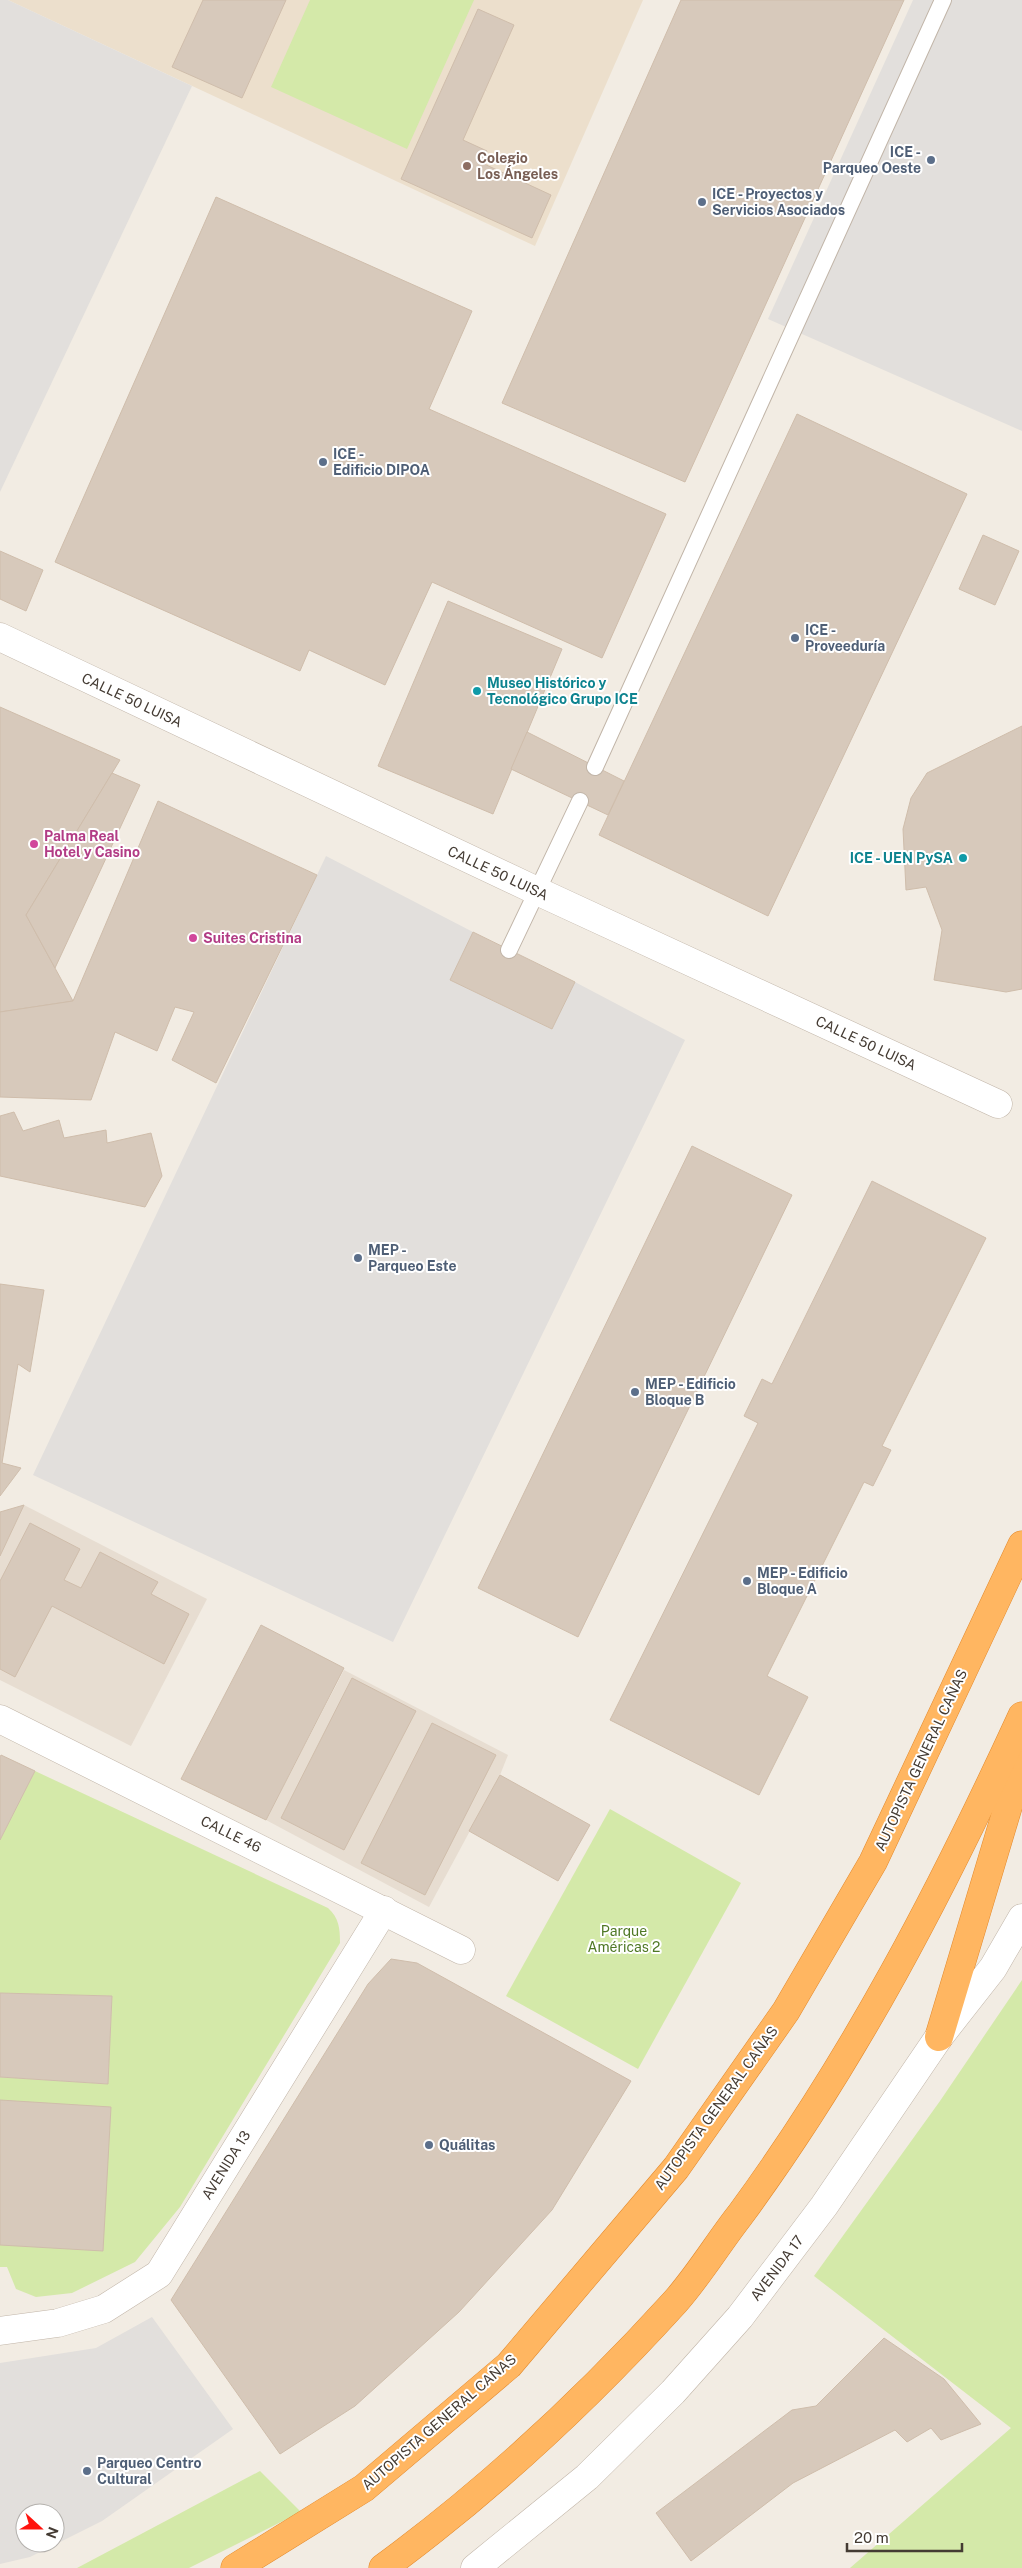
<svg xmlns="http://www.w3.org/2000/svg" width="1022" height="2568" font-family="'Public Sans',sans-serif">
  <rect width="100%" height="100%" fill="#f2ece3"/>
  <!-- residential -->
  <g fill="#e7ddd1">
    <path d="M24,1505L207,1599L131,1746L0,1680V1556Z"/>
    <path d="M344,1670L508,1755L500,1775L429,1907L266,1820Z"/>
  </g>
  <!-- education -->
  <path fill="#ecdfcc" d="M8,0H643L535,246Z"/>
  <!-- green -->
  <g fill="#d4e9a9">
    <path d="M310,0H474L407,149L271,87Z"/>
    <path d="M35,1771L328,1908C339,1918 340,1928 340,1943L180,2207L135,2262L72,2293L36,2297L16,2289L7,2267H0V2077L108,2084L112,1996L0,1993V1840Z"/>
    <path d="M610,1809L741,1883L638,2069L506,1996Z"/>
    <path d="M1022,1980V2568H850L1011,2428L814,2276L940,2101Z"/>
    <path d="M260,2471L301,2512L189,2568H77Z"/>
  </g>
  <!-- parking -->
  <g fill="#e2dfdc" fill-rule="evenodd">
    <path d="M0,0H8L192,86L0,492Z"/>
    <path d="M913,0H1022V431L768,319Z"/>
    <path d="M326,856L473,932L450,980L552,1029L575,982L685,1040L393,1642L33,1475Z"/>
    <path d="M152,2317L233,2429L102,2521L30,2557L0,2564V2363L96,2348ZM25,2513H55V2543H25Z"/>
  </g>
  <!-- building -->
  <g fill="#d7c9bb" stroke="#cfbdab">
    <path d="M203,0H286L242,98L172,67Z"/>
    <path d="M681,0H904L685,482L502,403Z"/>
    <path d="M478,9L514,25L463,140L487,151L482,163L551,195L532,238L401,179Z"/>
    <path d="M216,197L472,311L429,409L666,514L602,658L432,582L385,685L309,650L300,671L55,562Z"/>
    <path d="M797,414L967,494L768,916L599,835Z"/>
    <path d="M983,535L1019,551L995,605L959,589Z"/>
    <path d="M0,551L43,570L26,611L0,599Z"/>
    <path d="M448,601L562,649L493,814L378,766Z"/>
    <path d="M0,707L120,760L26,915L73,1001L0,1012Z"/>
    <path d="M1022,726V989L1006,992L934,980L942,930L926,887L906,890L903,829L911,798L927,773Z"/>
    <path d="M527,732L624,781L608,815L511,769Z"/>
    <path d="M112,773L140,785L55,968L26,915Z"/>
    <path d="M158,801L317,875L216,1083L172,1060L194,1012L175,1007L157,1051L115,1032L91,1100L0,1097V1012L73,1001Z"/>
    <path d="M473,932L575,982L552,1029L450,980Z"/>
    <path d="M14,1112L23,1131L59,1120L64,1138L106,1130L107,1143L151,1133L162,1176L145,1207L0,1176V1116Z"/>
    <path d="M692,1146L792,1195L578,1637L478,1588Z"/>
    <path d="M872,1181L986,1238L882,1446L891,1450L873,1486L864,1482L767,1676L808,1697L759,1795L610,1720L758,1423L744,1416L762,1379L772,1384Z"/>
    <path d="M0,1284L44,1290L30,1372L18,1364L2,1463L21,1468L0,1496Z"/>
    <path d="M24,1505L0,1556V1512Z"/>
    <path d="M30,1523L80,1549L64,1580L81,1588L100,1552L158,1582L151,1594L189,1614L164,1664L52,1606L15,1677L0,1669V1581Z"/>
    <path d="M261,1625L344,1668L266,1820L181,1779Z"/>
    <path d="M352,1678L416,1711L344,1850L281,1818Z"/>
    <path d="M432,1723L496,1755L425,1895L361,1863Z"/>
    <path d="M1,1755L35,1771L0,1840V1757Z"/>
    <path d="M500,1775L590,1825L558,1881L469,1831Z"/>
    <path d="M391,1959L417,1963L631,2081L552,2210L459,2312L355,2406L280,2454L171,2300L368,1984Z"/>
    <path d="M0,1993L112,1996L108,2084L0,2077Z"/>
    <path d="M0,2100L111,2107L103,2251L0,2245Z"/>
    <path d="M884,2338L944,2379L981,2424L941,2440L931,2428L907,2442L895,2430L793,2483L691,2561L656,2513L792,2410L816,2406Z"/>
  </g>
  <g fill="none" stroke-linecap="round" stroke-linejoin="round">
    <!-- lane casing -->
    <g stroke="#c1b5a8" stroke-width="18">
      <g id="lane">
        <path d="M595,767L943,0"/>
        <path d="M509,950L580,801"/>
      </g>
    </g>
    <!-- street casing -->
    <g stroke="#c1b5a8" stroke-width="29">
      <g id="street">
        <path d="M0,637L537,891L998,1104"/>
        <path d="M0,1719L461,1950"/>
        <path d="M0,2331L58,2323L104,2309L159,2274L384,1910"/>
        <path d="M475,2568L587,2477L673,2392L740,2317L824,2206L939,2037L993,1968L1022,1918"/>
      </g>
    </g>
    <!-- highway casing -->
    <g stroke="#e3892c" stroke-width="29">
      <g id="highway">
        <path d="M939,2037L1022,1760"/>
        <path d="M235,2568L364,2488L509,2365L676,2168L786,2011L873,1862L1022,1545"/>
        <path d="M383,2568C489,2490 587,2399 675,2302C699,2275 718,2243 740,2215C854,2060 942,1890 1022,1716"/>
      </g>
    </g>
    <!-- lane -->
    <use href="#lane" stroke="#fff" stroke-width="16"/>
    <!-- street -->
    <use href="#street" stroke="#fff" stroke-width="28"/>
    <!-- highway -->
    <use href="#highway" stroke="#ffb661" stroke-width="28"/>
  </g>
  <!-- markers -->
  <g fill="#5c6f8a" stroke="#fff" stroke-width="2">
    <circle cx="931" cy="160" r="5"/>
    <circle cx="702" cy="202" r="5"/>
    <circle cx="323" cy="462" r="5"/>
    <circle cx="795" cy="638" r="5"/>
    <circle cx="358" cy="1258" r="5"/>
    <circle cx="635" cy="1392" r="5"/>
    <circle cx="747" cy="1581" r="5"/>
    <circle cx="429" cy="2145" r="5"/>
    <circle cx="87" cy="2471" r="5"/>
  </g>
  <circle fill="#8d6e63" stroke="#fff" stroke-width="2" cx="467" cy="166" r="5"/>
  <g fill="#0f9aa8" stroke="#fff" stroke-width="2">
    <circle cx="477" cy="691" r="5"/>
    <circle cx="963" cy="858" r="5"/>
  </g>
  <g fill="#d1479c" stroke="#fff" stroke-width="2">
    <circle cx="34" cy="844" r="5"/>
    <circle cx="193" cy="938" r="5"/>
  </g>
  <g text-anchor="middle" stroke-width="4" stroke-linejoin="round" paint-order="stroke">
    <!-- service labels -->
    <g font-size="14" font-weight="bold" fill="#4e5e75" stroke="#fff" text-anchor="start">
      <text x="921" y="157" text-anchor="end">ICE -<tspan x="921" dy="16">Parqueo Oeste</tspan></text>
      <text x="712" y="199">ICE - Proyectos y<tspan x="712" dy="16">Servicios Asociados</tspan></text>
      <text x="333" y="459">ICE -<tspan x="333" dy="16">Edificio DIPOA</tspan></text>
      <text x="805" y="635">ICE -<tspan x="805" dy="16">Proveeduría</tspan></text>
      <text x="368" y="1255">MEP -<tspan x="368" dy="16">Parqueo Este</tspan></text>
      <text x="645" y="1389">MEP - Edificio<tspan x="645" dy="16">Bloque B</tspan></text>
      <text x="757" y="1578">MEP - Edificio<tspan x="757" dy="16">Bloque A</tspan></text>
      <text x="439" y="2150">Quálitas</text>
      <text x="97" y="2468">Parqueo Centro<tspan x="97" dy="16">Cultural</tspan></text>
    </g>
    <!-- education labels -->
    <g font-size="14" font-weight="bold" fill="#785e54" stroke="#fff" text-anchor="start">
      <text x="477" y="163">Colegio<tspan x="477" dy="16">Los Ángeles</tspan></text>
    </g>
    <!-- culture labels -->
    <g font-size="14" font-weight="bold" fill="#0d838f" stroke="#fff" text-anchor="start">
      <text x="487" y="688">Museo Histórico y<tspan x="487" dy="16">Tecnológico Grupo ICE</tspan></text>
      <text x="953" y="863" text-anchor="end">ICE - UEN PySA</text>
    </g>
    <!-- street labels -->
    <g font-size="14" fill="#443b33" stroke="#fff">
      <text transform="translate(132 700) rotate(25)" y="5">CALLE 50 LUISA</text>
      <text transform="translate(498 873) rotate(25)" y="5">CALLE 50 LUISA</text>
      <text transform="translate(866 1043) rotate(25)" y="5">CALLE 50 LUISA</text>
      <text transform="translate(921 1760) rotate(-65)" y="5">AUTOPISTA GENERAL CAÑAS</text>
      <text transform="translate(231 1834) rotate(26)" y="5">CALLE 46</text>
      <text transform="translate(716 2108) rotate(-54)" y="5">AUTOPISTA GENERAL CAÑAS</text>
      <text transform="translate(226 2165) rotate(-58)" y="5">AVENIDA 13</text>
      <text transform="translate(777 2268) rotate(-53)" y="5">AVENIDA 17</text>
      <text transform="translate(439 2422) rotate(-41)" y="5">AUTOPISTA GENERAL CAÑAS</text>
    </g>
    <!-- hotel labels -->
    <g font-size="14" font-weight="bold" fill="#b23c85" stroke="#fff" text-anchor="start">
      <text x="44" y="841">Palma Real<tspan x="44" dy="16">Hotel y Casino</tspan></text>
      <text x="203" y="943">Suites Cristina</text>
    </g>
    <!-- park labels -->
    <g font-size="14" fill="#4f7825" stroke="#fff">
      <text x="624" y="1936">Parque<tspan x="624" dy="16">Américas 2</tspan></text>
    </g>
  </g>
  <!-- north arrow -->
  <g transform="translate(40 2528) rotate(111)"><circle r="24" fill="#ffffff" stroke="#b4b1ad"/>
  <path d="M0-4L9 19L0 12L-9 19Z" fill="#ff130d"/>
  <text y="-8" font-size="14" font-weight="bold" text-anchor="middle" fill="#443b33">N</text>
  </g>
  <!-- scale -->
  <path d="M847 2543v8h115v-8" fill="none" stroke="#443b33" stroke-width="2.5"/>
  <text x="854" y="2543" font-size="15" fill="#443b33" stroke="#ffffff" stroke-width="4" paint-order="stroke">20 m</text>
</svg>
